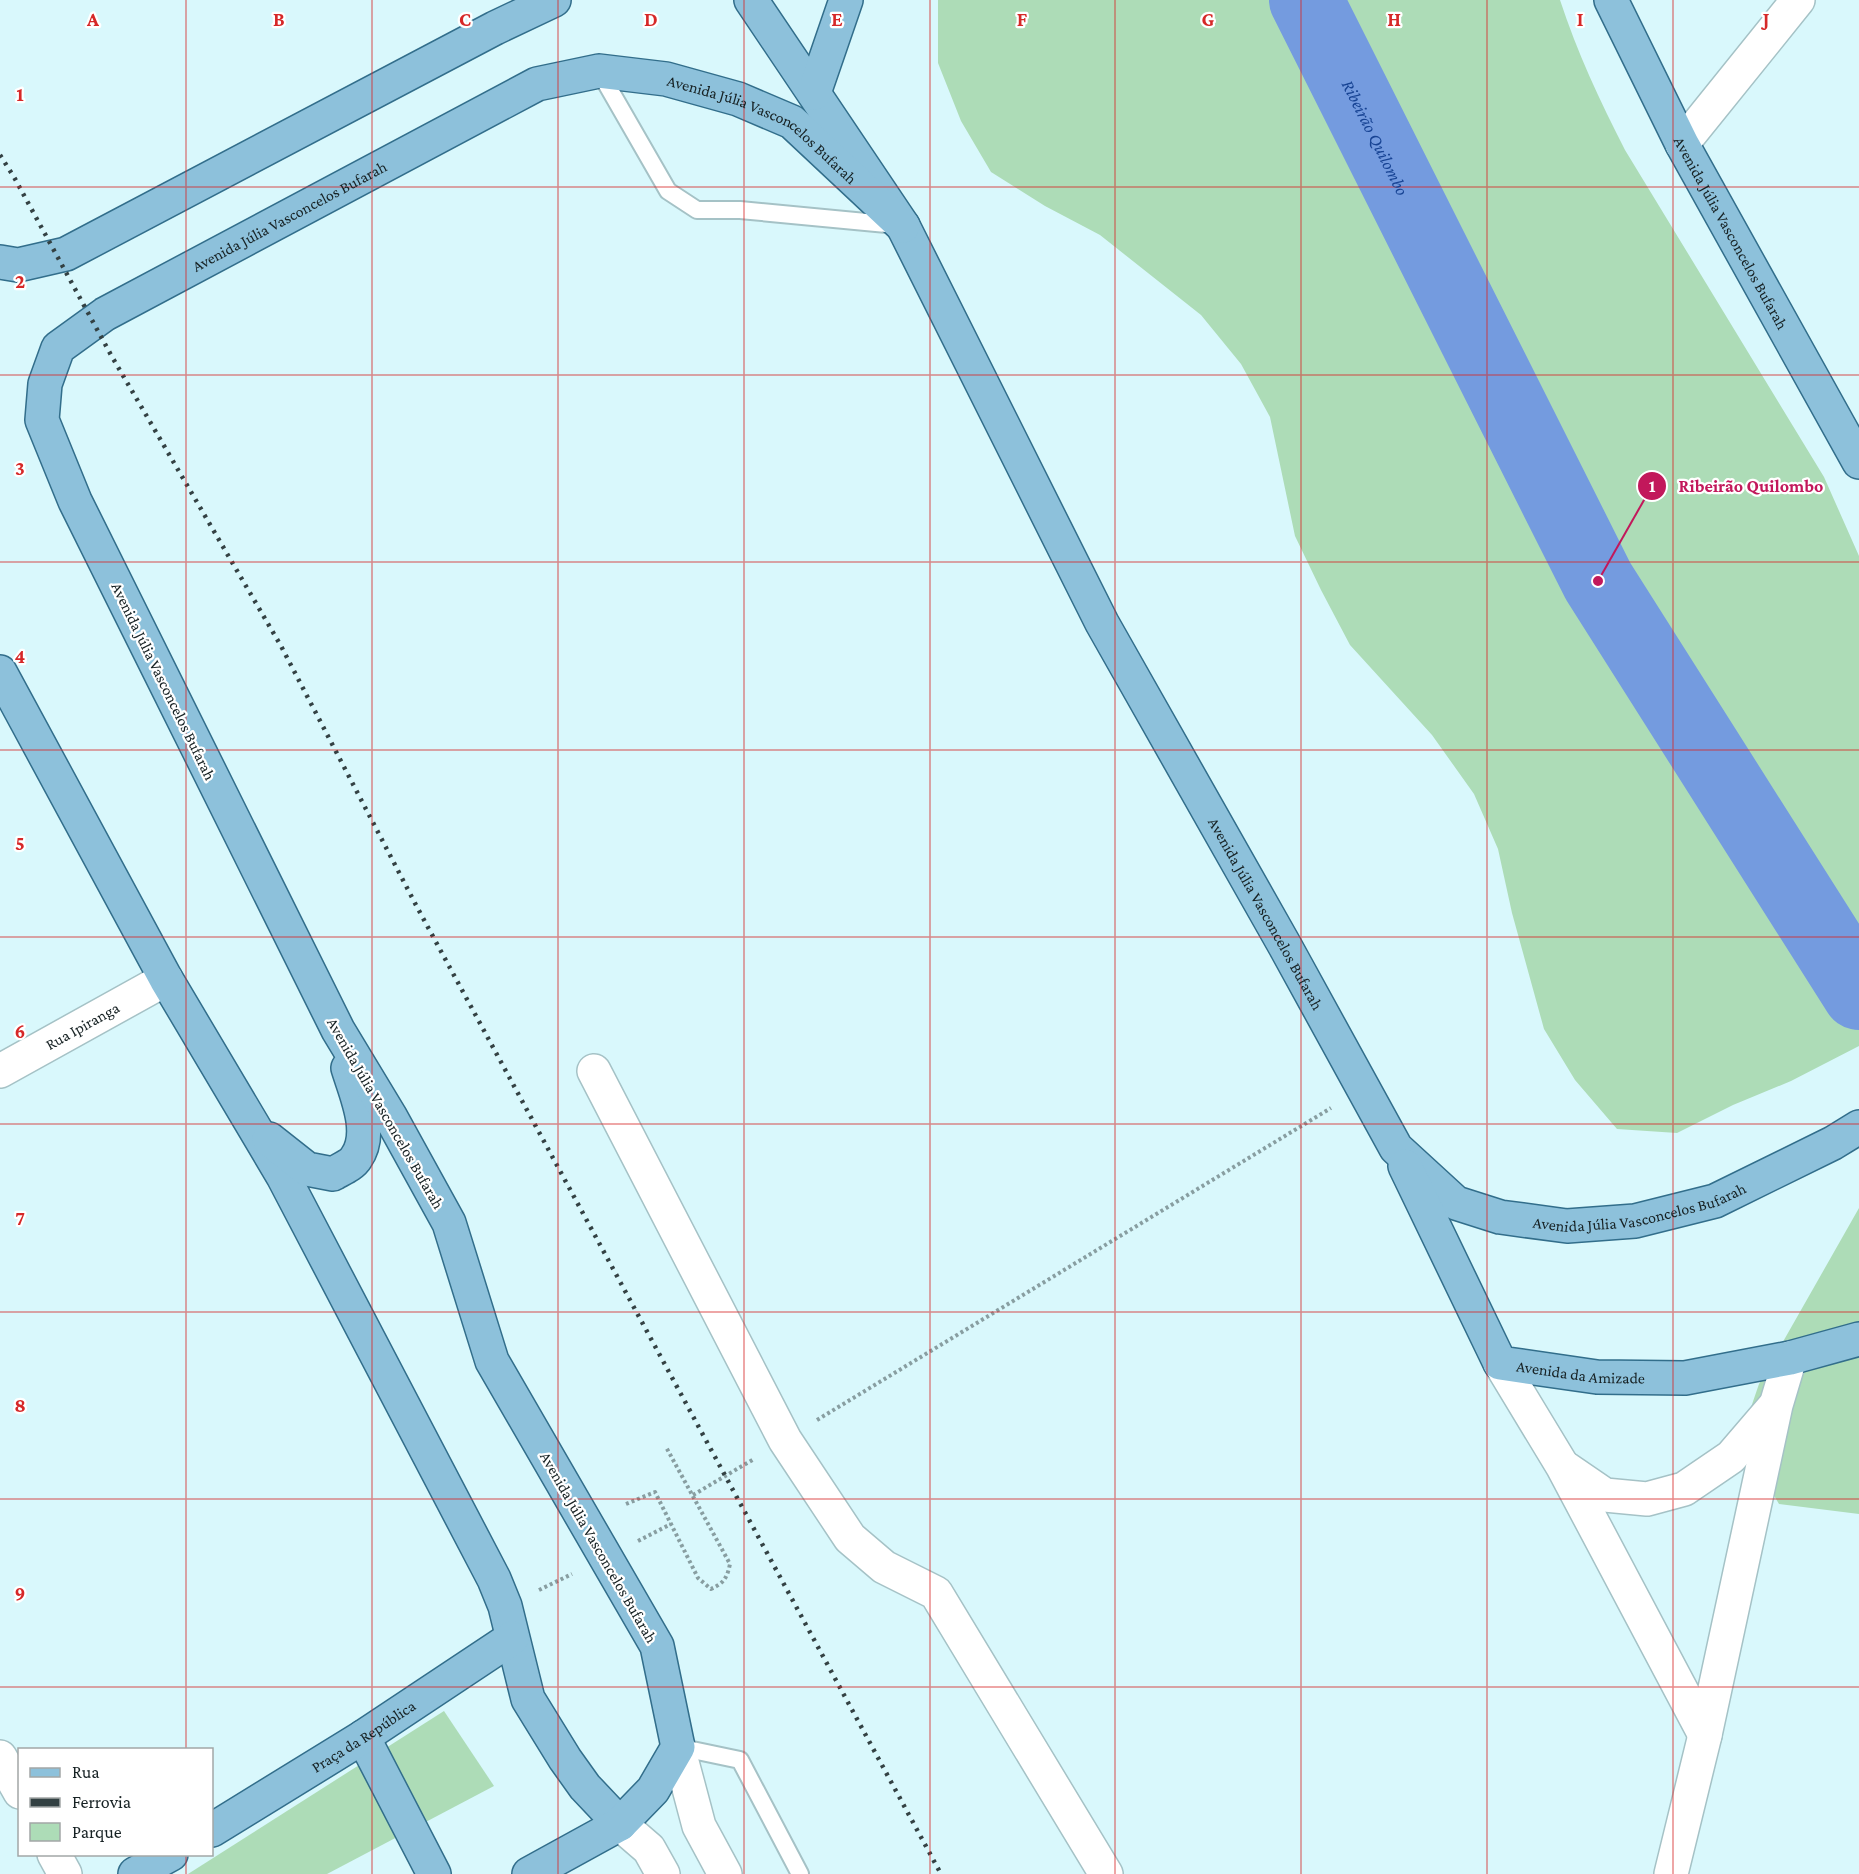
<svg xmlns="http://www.w3.org/2000/svg" width="1859" height="1874" font-family="'Crimson Pro',serif">
  <rect width="100%" height="100%" fill="#d9f8fc"/>
  <!-- green -->
  <g fill="#addcb7">
    <path d="M938,0H1560C1577,52 1600,101 1625,150L1824,477L1859,556V1046L1791,1081L1733,1105L1677,1133L1617,1129L1575,1080L1544,1029L1512,913L1498,849L1474,794L1432,735L1350,645L1321,590L1295,536L1270,417L1241,364L1201,315L1100,235L1045,206L991,172L961,121L938,63Z"/>
    <path d="M1859,1208V1514L1779,1504L1769,1487L1736,1451L1759,1384Z"/>
    <path d="M444,1711L494,1786L327,1874H188Z"/>
  </g>
  <g fill="none" stroke-linecap="round" stroke-linejoin="round">
    <!-- river -->
    <path stroke="#749bdf" stroke-width="74" id="s1" d="M1306,0L1598,581L1859,993"/>
    <!-- lane casing -->
    <g stroke="#a5c2c6" stroke-width="20">
      <g id="lane">
        <path d="M599,71L668,191L697,210H740L897,225"/>
        <path d="M678,1747L740,1760L800,1874"/>
      </g>
    </g>
    <!-- street casing -->
    <g stroke="#a5c2c6" stroke-width="36">
      <g id="street">
        <path d="M1682,144L1798,0"/>
        <path id="s2" d="M0,1071L166,979"/>
        <path d="M594,1071L785,1440L850,1538L884,1567L936,1593L1106,1874"/>
        <path d="M1500,1363L1563,1467L1705,1735L1776,1405L1790,1358"/>
        <path d="M1567,1469L1605,1495L1647,1499L1684,1489L1731,1457L1773,1408"/>
        <path d="M0,1757L20,1792"/>
        <path d="M54,1854L65,1874"/>
        <path d="M1671,1874L1705,1735"/>
      </g>
    </g>
    <!-- secondary casing -->
    <g stroke="#a5c2c6" stroke-width="36">
      <g id="secondary">
        <path d="M678,1747L699,1826L725,1874"/>
        <path d="M620,1824L649,1849L663,1874"/>
      </g>
    </g>
    <!-- primary casing -->
    <g stroke="#326e8b" stroke-width="36">
      <g id="primary">
        <path id="s3" d="M751,0L903,226L1102,623L1285,946L1396,1148L1456,1203L1500,1217L1567,1226L1635,1221L1715,1201L1833,1143L1859,1127"/>
        <path id="s4" d="M1611,0L1682,144L1859,462"/>
        <path d="M814,93L846,0"/>
        <path d="M0,262L18,265L66,254L495,28L554,0"/>
        <path d="M0,672L166,979L283,1176L494,1579L505,1606L528,1699L565,1759L585,1787L620,1824"/>
        <path d="M269,1139L307,1169L333,1174C339,1170 352,1165 356,1158C374,1133 356,1094 348,1068"/>
        <path id="s5" d="M1405,1166L1500,1363L1597,1377L1685,1378L1790,1358L1859,1339"/>
        <path d="M363,1737L434,1874"/>
        <path id="s6" d="M212,1830L363,1737L512,1638"/>
        <path d="M135,1874L171,1854"/>
        <path id="s7" d="M529,1874L620,1824L653,1790L678,1747L657,1646L492,1361L449,1223L390,1116L338,1030L75,501L42,420L45,384L58,348L105,314L537,84L599,71L666,79L738,99L792,122L903,226"/>
      </g>
    </g>
    <!-- path -->
    <g stroke="#889ea1" stroke-width="4" stroke-dasharray="3 3" stroke-linecap="butt">
      <path d="M817,1420L1331,1108"/>
      <path d="M693,1495L754,1459"/>
      <path d="M626,1504L655,1492L698,1578L711,1589C724,1583 727,1578 730,1564L666,1447"/>
      <path d="M638,1541L671,1524"/>
      <path d="M539,1590L572,1574"/>
    </g>
    <!-- lane -->
    <use href="#lane" stroke="#fff" stroke-width="16"/>
    <!-- street -->
    <use href="#street" stroke="#fff" stroke-width="33"/>
    <!-- secondary -->
    <use href="#secondary" stroke="#fff" stroke-width="33"/>
    <!-- primary -->
    <use href="#primary" stroke="#8dc1db" stroke-width="33"/>
    <!-- rail -->
    <path stroke="#334143" stroke-width="4.5" stroke-dasharray="3 6" stroke-linecap="butt" d="M0,155L14,177L111,355L281,646L417,907L941,1874"/>
  </g>
  <!-- grid -->
  <path fill="none" stroke="#d62828" stroke-width="1.5" stroke-opacity="0.55" d="M186,0V1750M372,0V1874M558,0V1874M744,0V1874M930,0V1874M1115,0V1874M1301,0V1874M1487,0V1874M1673,0V1874M0,187H1859M0,375H1859M0,562H1859M0,750H1859M0,937H1859M0,1124H1859M0,1312H1859M0,1499H1859M0,1687H1859M186,1854V1874"/>
  <g text-anchor="middle" stroke-width="4.5" stroke-linejoin="round" paint-order="stroke">
    <!-- street labels -->
    <g font-size="16" fill="#172224" stroke="#fff">
      <text dy="6" stroke="none"><textPath href="#s7" startOffset="2542">Avenida Júlia Vasconcelos Bufarah</textPath></text>
      <text dy="6" stroke="none"><textPath href="#s7" startOffset="2020">Avenida Júlia Vasconcelos Bufarah</textPath></text>
      <text dy="6" stroke="none"><textPath href="#s4" startOffset="262">Avenida Júlia Vasconcelos Bufarah</textPath></text>
      <text transform="translate(164 681) rotate(64)" y="6">Avenida Júlia Vasconcelos Bufarah</text>
      <text dy="6" stroke="none"><textPath href="#s3" startOffset="1050">Avenida Júlia Vasconcelos Bufarah</textPath></text>
      <text dy="6" stroke="none"><textPath href="#s2" startOffset="94">Rua Ipiranga</textPath></text>
      <text transform="translate(386 1113) rotate(60)" y="6">Avenida Júlia Vasconcelos Bufarah</text>
      <text dy="6" stroke="none"><textPath href="#s3" startOffset="1588">Avenida Júlia Vasconcelos Bufarah</textPath></text>
      <text dy="6" stroke="none"><textPath href="#s5" startOffset="300">Avenida da Amizade</textPath></text>
      <text transform="translate(599 1547) rotate(60)" y="6">Avenida Júlia Vasconcelos Bufarah</text>
      <text dy="6" stroke="none"><textPath href="#s6" startOffset="178">Praça da República</textPath></text>
    </g>
    <!-- water labels -->
    <g font-size="18" font-style="italic" fill="#184494" stroke="#fff">
      <text dy="6" stroke="none"><textPath href="#s1" startOffset="154">Ribeirão Quilombo</textPath></text>
    </g>
  </g>
  <g font-size="20" text-anchor="middle" font-weight="bold" fill="#d62828" stroke="#fff" stroke-width="4.5" stroke-linejoin="round" paint-order="stroke">
    <text x="93" y="26">A</text>
    <text x="279" y="26">B</text>
    <text x="465" y="26">C</text>
    <text x="651" y="26">D</text>
    <text x="837" y="26">E</text>
    <text x="1022" y="26">F</text>
    <text x="1208" y="26">G</text>
    <text x="1394" y="26">H</text>
    <text x="1580" y="26">I</text>
    <text x="1766" y="26">J</text>
    <text x="20" y="101">1</text>
    <text x="20" y="288">2</text>
    <text x="20" y="475">3</text>
    <text x="20" y="663">4</text>
    <text x="20" y="850">5</text>
    <text x="20" y="1038">6</text>
    <text x="20" y="1225">7</text>
    <text x="20" y="1412">8</text>
    <text x="20" y="1600">9</text>
  </g>
  <!-- callouts -->
  <path fill="none" stroke="#c2185b" stroke-width="2" d="M1598 581L1652 486"/>
  <g fill="#c2185b" stroke="#fff" stroke-width="2">
    <circle cx="1598" cy="581" r="6"/>
    <circle cx="1652" cy="486" r="15"/>
  </g>
  <g font-size="18" text-anchor="middle" font-weight="bold" fill="#fff">
    <text x="1652" y="492">1</text>
  </g>
  <g font-size="18" text-anchor="middle" font-weight="bold" fill="#c2185b" stroke="#fff" stroke-width="4.5" stroke-linejoin="round" paint-order="stroke">
    <text x="1751" y="492">Ribeirão Quilombo</text>
  </g>
  <!-- legend -->
  <rect x="18" y="1748" width="195" height="108" fill="#ffffff" stroke="#a2a7a7" stroke-width="1.5"/>
  <rect x="30" y="1768" width="30" height="9" fill="#8dc1db" stroke="#a2a7a7" stroke-width="1.5"/>
  <text x="72" y="1778" font-size="18" fill="#172224">Rua</text>
  <rect x="30" y="1798" width="30" height="9" fill="#334143" stroke="#a2a7a7" stroke-width="1.5"/>
  <text x="72" y="1808" font-size="18" fill="#172224">Ferrovia</text>
  <rect x="30" y="1823" width="30" height="18" fill="#addcb7" stroke="#a2a7a7" stroke-width="1.5"/>
  <text x="72" y="1838" font-size="18" fill="#172224">Parque</text>
</svg>
